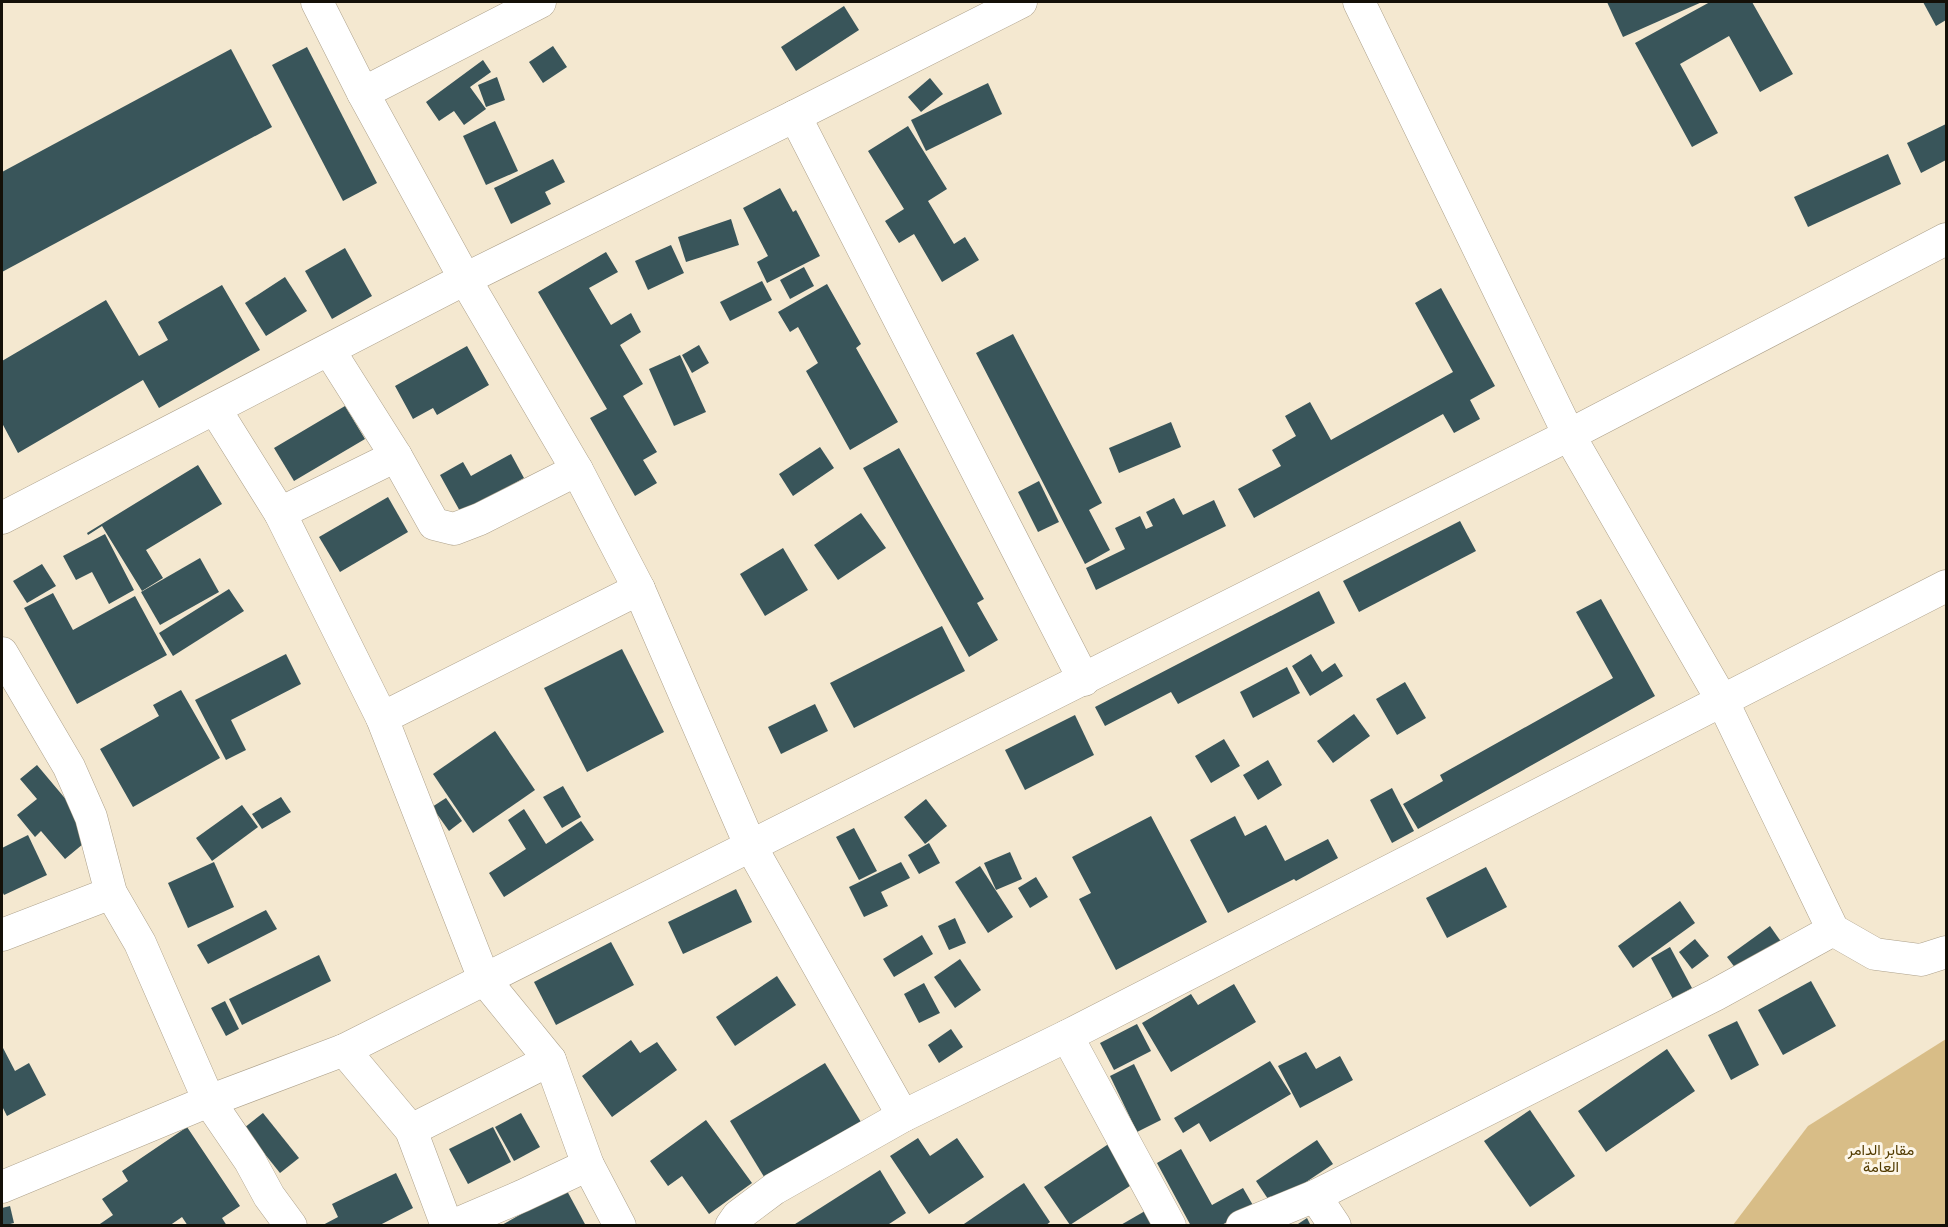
<svg xmlns="http://www.w3.org/2000/svg" width="1948" height="1227" font-family="'Open Sans',Vazirmatn,sans-serif">
  <rect width="100%" height="100%" fill="#f4e8d0"/>
  <!-- green -->
  <path fill="#d8bd87" d="M1946,1039V1225H1733L1808,1126Z"/>
  <!-- building -->
  <g fill="#39555a">
    <path d="M1607,2H1702L1623,37Z"/>
    <path d="M1710,2H1752L1793,74L1760,92L1729,36L1680,64L1718,133L1692,147L1635,43Z"/>
    <path d="M1923,2H1946V20L1936,26Z"/>
    <path d="M844,6L859,30L796,71L781,47Z"/>
    <path d="M553,46L567,67L543,83L529,62Z"/>
    <path d="M307,47L377,183L343,201L272,65Z"/>
    <path d="M231,49L272,127L2,272V172Z"/>
    <path d="M483,60L491,72L470,87L486,109L464,125L454,111L439,121L426,102Z"/>
    <path d="M497,77L505,100L486,107L478,85Z"/>
    <path d="M930,78L943,94L921,112L908,97Z"/>
    <path d="M988,83L1002,114L926,151L911,120Z"/>
    <path d="M495,121L518,171L486,185L463,136Z"/>
    <path d="M1946,124V160L1921,173L1907,143Z"/>
    <path d="M908,126L947,189L928,201L954,244L965,237L979,260L942,282L914,234L899,243L885,221L904,209L868,151Z"/>
    <path d="M1888,154L1901,184L1808,227L1794,197Z"/>
    <path d="M553,159L565,182L545,192L551,204L511,224L494,188Z"/>
    <path d="M780,188L793,212L796,210L820,256L767,283L757,262L768,256L743,208Z"/>
    <path d="M731,219L739,245L686,262L678,237Z"/>
    <path d="M671,245L684,273L648,290L635,261Z"/>
    <path d="M345,248L372,296L332,319L305,271Z"/>
    <path d="M606,252L618,272L589,288L611,325L631,313L641,332L620,345L643,384L623,396L657,452L643,460L657,483L635,496L590,418L607,409L538,292Z"/>
    <path d="M804,267L814,286L790,299L780,280Z"/>
    <path d="M285,277L307,311L266,336L245,303Z"/>
    <path d="M762,281L772,300L730,321L720,302Z"/>
    <path d="M827,284L861,344L856,348L898,422L850,450L806,371L818,363L798,327L790,332L778,312Z"/>
    <path d="M222,285L260,350L159,408L143,380L18,453L2,423V361L106,300L139,356L168,340L158,322Z"/>
    <path d="M1441,288L1495,386L1470,400L1480,419L1454,433L1443,414L1254,518L1238,489L1281,466L1272,450L1296,436L1285,416L1310,402L1331,440L1453,372L1415,303Z"/>
    <path d="M1013,334L1102,503L1089,510L1110,550L1085,564L976,353Z"/>
    <path d="M699,345L709,363L692,373L682,355Z"/>
    <path d="M467,346L489,385L437,415L433,408L413,419L395,386Z"/>
    <path d="M680,355L706,412L674,426L649,369Z"/>
    <path d="M345,406L365,439L294,481L274,448Z"/>
    <path d="M1171,422L1181,447L1119,473L1109,448Z"/>
    <path d="M820,447L834,468L793,496L779,474Z"/>
    <path d="M899,448L984,599L977,603L998,640L969,657L863,468Z"/>
    <path d="M511,454L524,478L461,513L440,475L463,462L471,476Z"/>
    <path d="M198,465L222,504L146,550L163,578L142,591L102,526L88,535L87,533Z"/>
    <path d="M1039,481L1059,522L1038,532L1018,492Z"/>
    <path d="M388,497L408,532L340,572L319,537Z"/>
    <path d="M1174,498L1183,515L1214,500L1226,526L1096,590L1086,568L1125,549L1115,528L1140,516L1146,529L1153,526L1146,512Z"/>
    <path d="M861,513L886,548L838,580L814,545Z"/>
    <path d="M1460,521L1476,551L1359,612L1343,581Z"/>
    <path d="M105,534L134,590L109,604L92,572L76,580L63,556Z"/>
    <path d="M783,548L808,590L765,616L740,574Z"/>
    <path d="M200,558L219,592L160,625L141,592Z"/>
    <path d="M42,564L56,586L27,603L13,581Z"/>
    <path d="M229,589L244,611L173,656L159,633Z"/>
    <path d="M1319,591L1335,623L1178,704L1171,692L1105,726L1095,707Z"/>
    <path d="M53,593L73,630L135,596L167,655L77,704L24,608Z"/>
    <path d="M1601,599L1655,696L1418,829L1403,804L1443,781L1440,775L1613,678L1576,612Z"/>
    <path d="M942,626L965,671L854,728L830,683Z"/>
    <path d="M622,649L664,732L587,772L544,688Z"/>
    <path d="M286,654L301,684L231,720L246,750L226,760L195,700Z"/>
    <path d="M1311,654L1322,672L1335,663L1343,676L1310,696L1292,666Z"/>
    <path d="M1287,667L1300,693L1253,718L1240,692Z"/>
    <path d="M1405,682L1426,718L1397,735L1376,699Z"/>
    <path d="M181,690L220,758L133,807L100,749L159,716L153,705Z"/>
    <path d="M815,704L828,731L781,754L768,727Z"/>
    <path d="M1354,714L1370,736L1333,763L1317,741Z"/>
    <path d="M1075,715L1094,755L1025,790L1005,750Z"/>
    <path d="M495,731L535,790L473,833L433,774Z"/>
    <path d="M1224,739L1240,766L1211,783L1195,756Z"/>
    <path d="M1268,760L1282,785L1258,800L1243,775Z"/>
    <path d="M37,765L95,834L65,859L41,831L35,837L17,815L37,799L20,779Z"/>
    <path d="M563,786L581,817L562,828L543,797Z"/>
    <path d="M1392,788L1414,831L1392,843L1370,800Z"/>
    <path d="M281,797L291,812L262,829L252,814Z"/>
    <path d="M446,798L462,821L449,831L432,807Z"/>
    <path d="M926,799L947,826L925,844L904,817Z"/>
    <path d="M242,805L258,827L212,861L196,838Z"/>
    <path d="M524,809L546,844L581,821L594,840L504,897L489,873L526,849L508,820Z"/>
    <path d="M1151,816L1207,922L1116,970L1079,899L1091,893L1072,857Z"/>
    <path d="M1235,816L1245,836L1266,825L1285,861L1328,839L1338,858L1296,881L1294,879L1228,913L1190,840Z"/>
    <path d="M854,828L877,871L859,880L836,837Z"/>
    <path d="M28,835L47,875L4,895L2,891V848Z"/>
    <path d="M929,843L940,863L919,874L908,855Z"/>
    <path d="M1010,852L1022,879L996,890L984,863Z"/>
    <path d="M214,862L234,907L188,928L168,883Z"/>
    <path d="M901,862L910,878L881,892L888,906L864,917L849,887Z"/>
    <path d="M980,866L1013,917L988,933L955,882Z"/>
    <path d="M1486,867L1507,907L1447,938L1426,898Z"/>
    <path d="M1036,877L1048,897L1030,908L1018,888Z"/>
    <path d="M736,889L752,922L683,954L668,922Z"/>
    <path d="M1680,901L1695,923L1633,968L1618,946Z"/>
    <path d="M266,910L277,929L208,964L197,945Z"/>
    <path d="M955,918L966,943L949,950L938,926Z"/>
    <path d="M1770,926L1782,943L1739,973L1727,957Z"/>
    <path d="M922,935L933,954L894,977L883,959Z"/>
    <path d="M1695,939L1709,956L1692,969L1679,952Z"/>
    <path d="M611,942L634,985L556,1025L534,982Z"/>
    <path d="M1670,947L1692,988L1673,999L1651,958Z"/>
    <path d="M319,955L331,981L242,1025L229,999Z"/>
    <path d="M960,959L981,990L955,1008L934,977Z"/>
    <path d="M777,976L796,1005L735,1046L716,1017Z"/>
    <path d="M1811,981L1836,1026L1783,1055L1758,1010Z"/>
    <path d="M924,983L940,1013L919,1023L904,994Z"/>
    <path d="M1234,984L1256,1022L1171,1072L1142,1023L1191,994L1198,1005Z"/>
    <path d="M225,1001L239,1029L226,1036L211,1008Z"/>
    <path d="M1737,1021L1759,1065L1731,1080L1708,1035Z"/>
    <path d="M1137,1024L1151,1051L1114,1070L1100,1043Z"/>
    <path d="M951,1029L963,1047L939,1063L928,1045Z"/>
    <path d="M631,1040L640,1053L657,1042L677,1070L612,1117L582,1076Z"/>
    <path d="M2,1046L15,1071L29,1063L46,1095L7,1116L2,1106Z"/>
    <path d="M1667,1049L1695,1091L1606,1152L1578,1111Z"/>
    <path d="M1306,1052L1316,1069L1340,1056L1353,1080L1300,1108L1278,1066Z"/>
    <path d="M1270,1061L1291,1094L1210,1142L1199,1123L1183,1133L1174,1118Z"/>
    <path d="M825,1063L861,1122L766,1180L730,1121Z"/>
    <path d="M1134,1064L1161,1120L1137,1132L1110,1076Z"/>
    <path d="M1530,1110L1575,1176L1530,1207L1484,1141Z"/>
    <path d="M263,1113L299,1158L280,1173L244,1128Z"/>
    <path d="M521,1113L540,1147L514,1161L495,1127Z"/>
    <path d="M706,1120L752,1183L709,1214L682,1176L668,1186L650,1161Z"/>
    <path d="M187,1127L240,1206L222,1218L227,1226H188L182,1217L169,1226H97L113,1215L102,1199L128,1181L122,1171Z"/>
    <path d="M493,1127L511,1162L468,1184L449,1149Z"/>
    <path d="M918,1138L930,1156L957,1138L984,1177L929,1214L890,1156Z"/>
    <path d="M1317,1140L1333,1164L1272,1205L1256,1181Z"/>
    <path d="M1110,1143L1136,1182L1070,1225L1044,1187Z"/>
    <path d="M1181,1149L1212,1205L1243,1188L1254,1207L1220,1226H1191L1157,1163Z"/>
    <path d="M880,1170L906,1213L886,1226H792Z"/>
    <path d="M396,1173L413,1208L378,1226H321L338,1217L332,1204Z"/>
    <path d="M1024,1183L1050,1222L1045,1226H961Z"/>
    <path d="M566,1189L586,1226H500Z"/>
    <path d="M10,1206L14,1223L2,1226V1208Z"/>
    <path d="M1145,1211L1153,1226H1119Z"/>
    <path d="M1307,1218L1311,1226H1295Z"/>
  </g>
  <g fill="none" stroke-linecap="round" stroke-linejoin="round">
    <!-- minor casing -->
    <g stroke="#ada18b" stroke-width="33">
      <g id="minor">
        <path d="M317,2L363,93L465,279L577,470L639,589L750,845L903,1116"/>
        <path d="M1359,2L1569,435L1723,702L1833,930L1875,954L1921,960L1946,952"/>
        <path d="M363,93L540,2"/>
        <path d="M795,116L1084,680"/>
        <path d="M329,350L396,456"/>
        <path d="M215,409L280,513L382,718L484,979L550,1060L588,1165L620,1226"/>
        <path d="M280,513L396,456L434,524L454,529L480,519L577,470"/>
        <path d="M2,518L465,279L795,116L1021,2"/>
        <path d="M2,653L69,767L91,817L111,893L140,943L209,1101L250,1161L269,1196L291,1226"/>
        <path d="M382,718L639,589"/>
        <path d="M2,935L111,893"/>
        <path d="M1067,1036L1170,1226"/>
        <path d="M344,1050L411,1130L447,1226"/>
        <path d="M411,1130L550,1060"/>
        <path d="M2,1187L209,1101L344,1050L1569,435L1946,239"/>
        <path d="M1315,1196L1335,1226"/>
        <path d="M452,1226L522,1196L588,1165"/>
        <path d="M731,1226L738,1216L774,1189L903,1116L1067,1036L1946,586"/>
        <path d="M1242,1226L1315,1196L1715,995L1833,930"/>
      </g>
    </g>
    <!-- minor -->
    <use href="#minor" stroke="#fff" stroke-width="32"/>
  </g>
  <g text-anchor="middle" stroke-width="6" stroke-linejoin="round" paint-order="stroke">
    <!-- park labels -->
    <g font-size="15" fill="#523b00" stroke="#fdf6e8">
      <text x="1881" y="1155">مقابر الدامر<tspan x="1881" dy="17">العامة</tspan></text>
    </g>
  </g>
  <!-- border -->
  <rect width="1948" height="1227" fill="none" stroke="#141008" stroke-width="6"/>
</svg>
